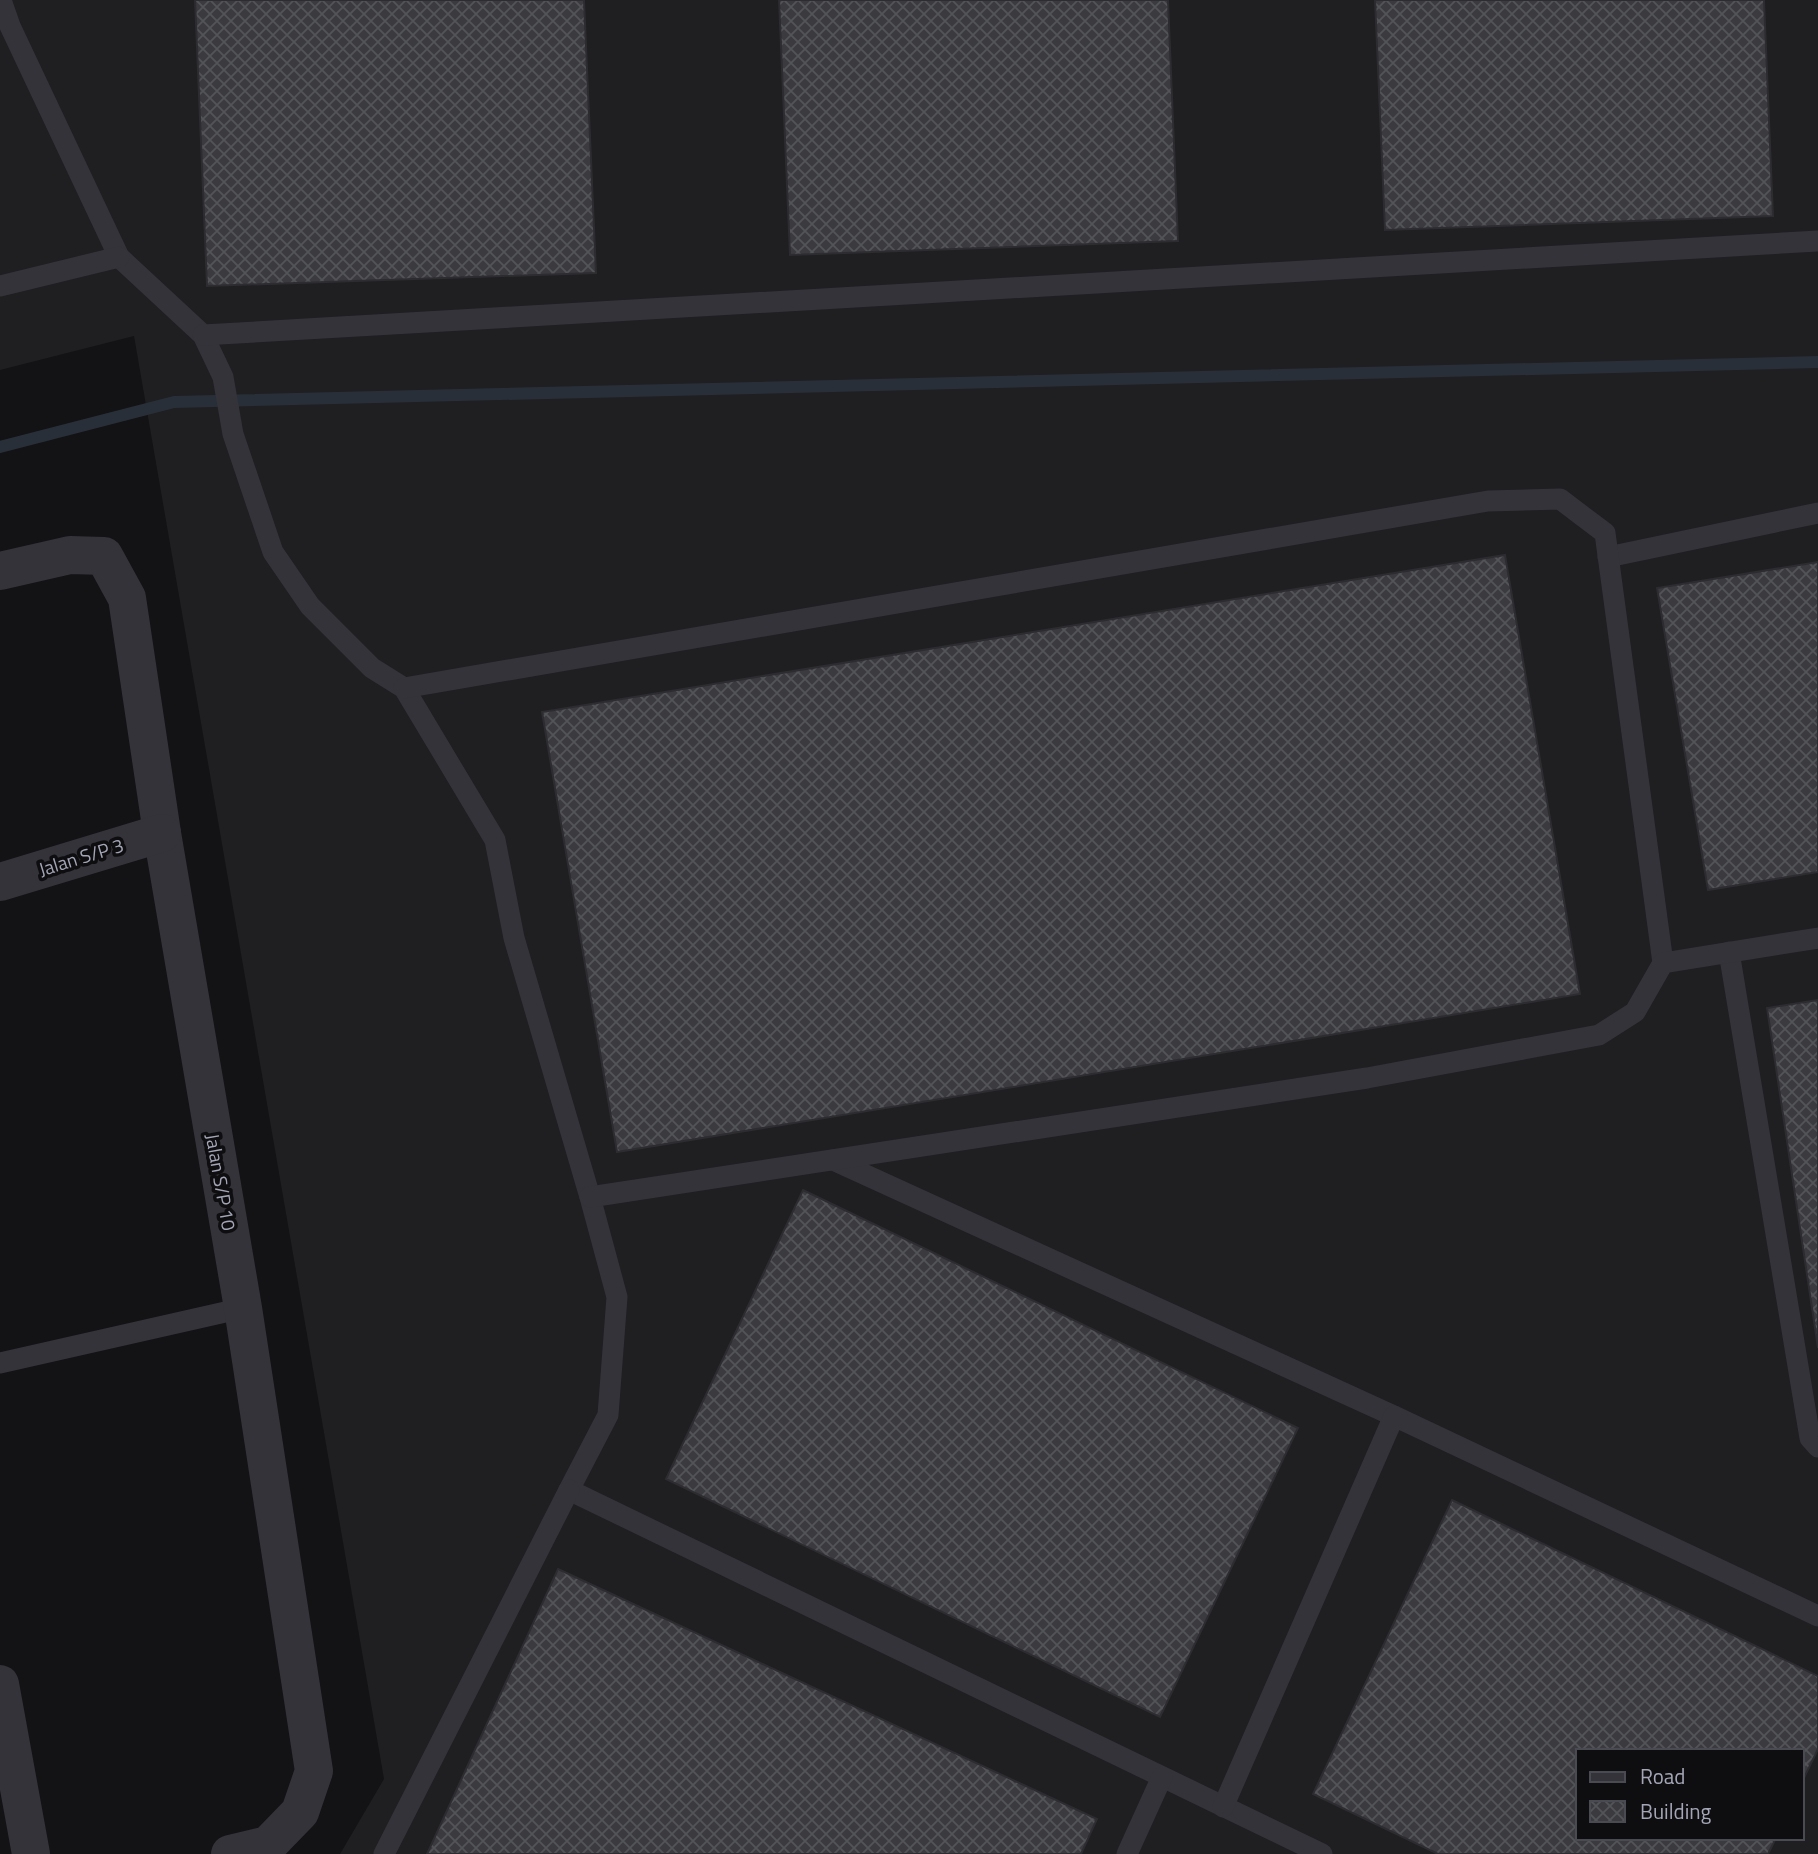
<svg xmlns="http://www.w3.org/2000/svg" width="1818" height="1854" font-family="'Titillium Web',sans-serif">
  <defs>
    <pattern id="building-cross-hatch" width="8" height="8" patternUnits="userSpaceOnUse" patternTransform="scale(1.75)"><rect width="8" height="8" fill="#3a3a3f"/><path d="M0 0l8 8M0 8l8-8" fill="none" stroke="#535458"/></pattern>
  </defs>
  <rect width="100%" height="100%" fill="#131214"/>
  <!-- built -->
  <path fill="#1f1e21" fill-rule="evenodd" d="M0,0H1818V1854H340L384,1779L134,336L0,370ZM1578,1751H1802V1838H1578Z"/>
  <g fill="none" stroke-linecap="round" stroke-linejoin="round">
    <!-- stream -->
    <path stroke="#282f39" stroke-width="12" d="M0,447L174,402L1818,362"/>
  </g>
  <!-- building -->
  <g fill="url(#building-cross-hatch)" stroke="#2d2c30" stroke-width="2">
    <path d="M195,0H584L596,273L207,286Z"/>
    <path d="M779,0H1168L1178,241L790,255Z"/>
    <path d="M1375,0H1764L1773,216L1385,230Z"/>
    <path d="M1505,555L1580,994L617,1152L542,712Z"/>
    <path d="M1818,562V872L1708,890L1657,588Z"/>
    <path d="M1818,1000V1348L1767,1008Z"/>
    <path d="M803,1190L1298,1428L1160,1717L666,1479Z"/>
    <path d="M1452,1500L1818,1676V1749L1802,1782V1751H1578V1838H1776L1768,1854H1438L1313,1794Z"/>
    <path d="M558,1569L1097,1819L1081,1854H427Z"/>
  </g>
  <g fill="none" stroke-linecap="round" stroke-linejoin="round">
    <!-- lane -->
    <g stroke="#333339" stroke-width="21">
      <path d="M1,0L10,26L119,257L203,335L223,377L233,434L273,552L310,606L372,668L404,688L495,840L514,938L590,1197L617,1297L608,1415L569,1490L1322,1854"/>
      <path d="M0,286L119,257"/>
      <path d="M203,335L1818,241"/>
      <path d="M1608,557L1818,513"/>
      <path d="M404,688L1488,501L1560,499L1605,533L1663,963"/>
      <path d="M1729,952L1810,1438L1818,1447"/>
      <path d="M833,1160L1394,1416"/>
      <path d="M590,1197L1367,1078L1599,1035L1635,1012L1663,963L1818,938"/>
      <path d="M0,1363L243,1308"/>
      <path d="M1223,1807L1394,1416L1818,1616"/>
      <path d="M384,1854L569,1490"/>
      <path d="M1127,1854L1162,1777"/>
    </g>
    <!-- street -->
    <g stroke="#333339" stroke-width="38">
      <path d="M0,571L70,555L104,556L127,598L162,833L243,1308L314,1771L300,1812L268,1845L230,1854"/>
      <path d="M0,882L162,833"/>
      <path d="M0,1684L31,1854"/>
    </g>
  </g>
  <g text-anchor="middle" stroke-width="7" stroke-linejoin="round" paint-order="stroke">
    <!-- street labels -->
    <g font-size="19" fill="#a3a6b6" stroke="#0e0d0f">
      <text transform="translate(81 857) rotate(-17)" y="7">Jalan S/P 3</text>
      <text transform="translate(221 1182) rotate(80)" y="7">Jalan S/P 10</text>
    </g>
  </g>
  <!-- legend -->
  <rect x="1576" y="1749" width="228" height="91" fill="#0e0d0f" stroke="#4a4a52" stroke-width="2"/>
  <rect x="1590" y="1772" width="35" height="10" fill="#333339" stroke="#4a4a52" stroke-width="2"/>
  <text x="1640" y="1784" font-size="21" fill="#a3a6b6">Road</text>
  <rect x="1590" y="1801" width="35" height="21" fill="url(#building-cross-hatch)" stroke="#4a4a52" stroke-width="2"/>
  <text x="1640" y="1819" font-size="21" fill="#a3a6b6">Building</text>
</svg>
